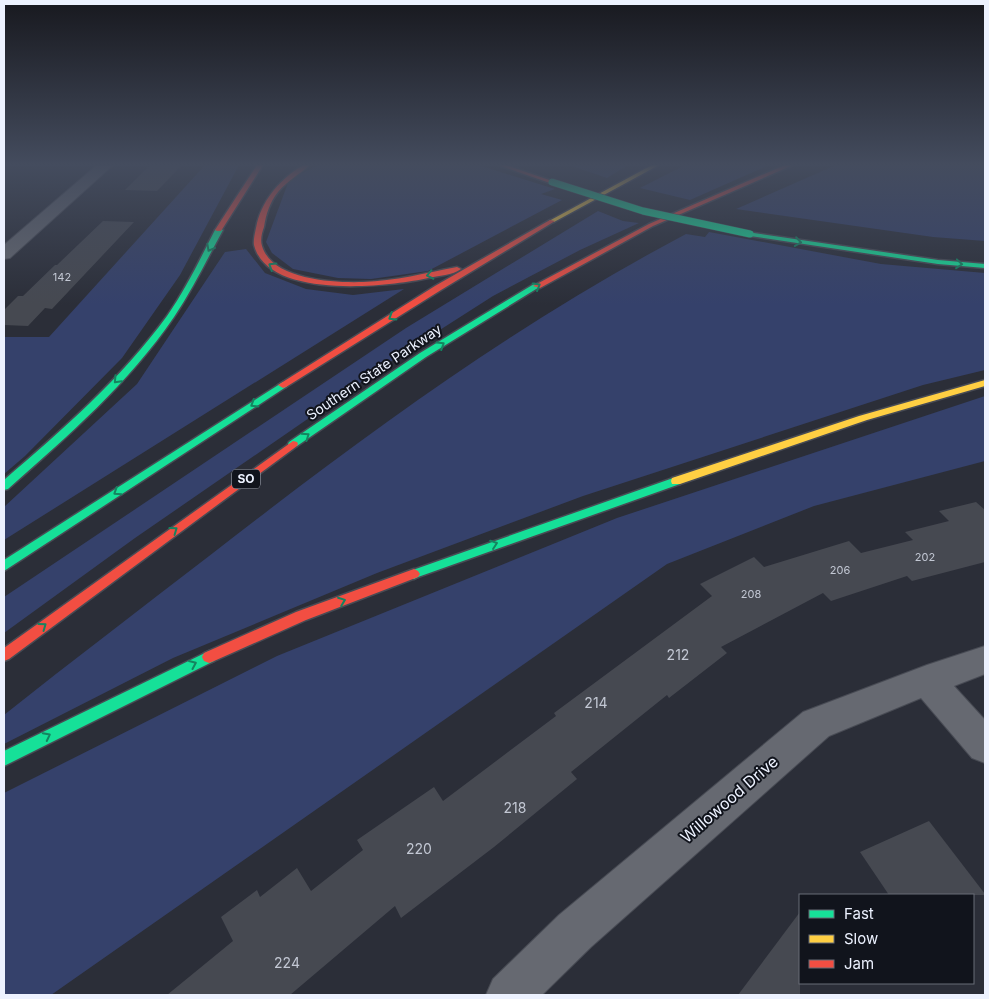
<svg xmlns="http://www.w3.org/2000/svg" width="989" height="999" font-family="Inter,sans-serif">
  <rect width="100%" height="100%" fill="#2b2e38"/>
  <!-- green -->
  <g fill="#35416b">
    <path d="M205,165H239L180,275L122,358L25,456L4,474V337H49Z"/>
    <path d="M318,165H478L555,189L541,194L562,200L428,271L371,279L338,278L293,269L272,253L266,242L288,183L296,176Z"/>
    <path d="M569,165H628L607,178Z"/>
    <path d="M685,165H769L690,200L640,188Z"/>
    <path d="M836,165H985V241L933,237L736,209Z"/>
    <path d="M598,211L623,221L639,223L580,250L493,296L396,358L135,538L4,633V597L406,328Z"/>
    <path d="M709,232L881,264L985,273V370L923,385L583,496L377,573L173,658L4,744V715C73,660 143,607 213,553C366,434 514,325 686,234L705,237Z"/>
    <path d="M246,249L265,273L306,289L353,295L404,289L4,540V507L137,384L225,252Z"/>
    <path d="M985,396V461L814,506L667,564L51,995H4V793L277,656L617,518Z"/>
  </g>
  <!-- building -->
  <g fill="#464951">
    <path d="M150,165H182L157,191L125,190Z"/>
    <path d="M103,221L134,222L52,309L45,308L28,326L4,325V310L18,296H23L55,265H57Z"/>
    <path d="M976,502L985,510V562L912,581L907,576L831,601L823,593L721,647L727,653L669,698L667,695L571,772L577,779L494,847L401,918L395,906L290,995H167L233,941L221,917L257,890L260,897L297,868L311,891L363,850L357,840L434,787L443,801L556,716L554,713L712,596L700,584L754,557L764,567L849,541L861,553L913,540L905,532L949,521L939,511Z"/>
    <path d="M929,821L985,894V895H889L860,852Z"/>
    <path d="M800,912V995H738Z"/>
  </g>
  <g fill="none" stroke-linecap="round" stroke-linejoin="round">
    <!-- street casing -->
    <g stroke="#484b54" stroke-width="2">
      <g id="street">
        <path d="M97,165H113L10,258L4,259V245Z"/>
        <path d="M985,646V674L954,686L985,720V763L972,758L921,698L829,736L591,947L542,995H486L493,979L559,915L803,712L927,665Z"/>
      </g>
    </g>
    <!-- fast casing -->
    <g stroke="#484b54" stroke-width="3">
      <g id="fast">
        <path d="M219,228L223,230C207,259 193,289 174,317C129,383 68,436 8,489L4,490V480C62,430 121,379 167,316C186,289 200,259 215,230Z"/>
        <path d="M747,232L938,260L985,264V268L938,264L750,236L746,234Z"/>
        <path d="M534,284L541,286L426,357L297,446H289L288,444L289,442L420,353Z"/>
        <path d="M283,382L288,385L286,387L4,571V560Z"/>
        <path d="M676,477L680,478L681,481L680,484L418,577L414,579L410,577L408,574L410,571Z"/>
        <path d="M209,651L214,653L216,657L214,661L4,766V751Z"/>
      </g>
    </g>
    <!-- slow casing -->
    <g stroke="#484b54" stroke-width="3">
      <g id="slow">
        <path d="M652,165H659L554,222L549,221Z"/>
        <path d="M985,380V386L867,420L680,484H672L671,481L672,478L859,416Z"/>
      </g>
    </g>
    <!-- jam casing -->
    <g stroke="#484b54" stroke-width="3">
      <g id="jam">
        <path d="M257,165H263L221,231H217L215,230Z"/>
        <path d="M303,165H310C300,174 287,181 278,192C270,202 266,214 264,227C262,232 260,240 262,246C272,280 334,283 363,282C395,281 426,273 457,267L461,269C453,275 438,276 428,278C388,287 268,300 254,245C253,239 256,229 257,223C264,197 281,179 303,165Z"/>
        <path d="M498,165H506L555,182L550,183Z"/>
        <path d="M785,165H793L653,226L540,288L533,286L649,224Z"/>
        <path d="M550,220L555,221L441,290L286,387L283,388L278,385L435,286Z"/>
        <path d="M293,441L297,442L298,444L297,446L9,659L4,661V648Z"/>
        <path d="M414,569L418,571L420,574L418,577L306,620L214,661L209,663L204,661L202,657L204,653L296,612Z"/>
      </g>
    </g>
    <!-- street -->
    <use href="#street" fill="#666971" fill-rule="evenodd"/>
    <!-- fast -->
    <use href="#fast" fill="#16e098" fill-rule="evenodd"/>
    <!-- slow -->
    <use href="#slow" fill="#ffcf43" fill-rule="evenodd"/>
    <!-- jam -->
    <use href="#jam" fill="#f24e42" fill-rule="evenodd"/>
    <!-- fast-bridge casing -->
    <g stroke="#484b54" stroke-width="8" stroke-linecap="butt">
      <path id="fast-bridge" d="M552,182L643,211L750,234"/>
    </g>
    <!-- fast-bridge -->
    <use href="#fast-bridge" stroke="#16e098" stroke-width="7"/>
  </g>
  <!-- one-way arrows -->
  <defs><path id="oneway-chevron" d="M-2-3.5L2.5 0L-2 3.5" fill="none" stroke-width="1.6" stroke-linecap="round" stroke-linejoin="round" transform="scale(1.25)"/></defs>
  <g stroke="#148460">
    <use href="#oneway-chevron" transform="translate(798 242) rotate(8)"/>
    <use href="#oneway-chevron" transform="translate(210 248) rotate(118)"/>
    <use href="#oneway-chevron" transform="translate(959 264) rotate(5)"/>
    <use href="#oneway-chevron" transform="translate(272 266) rotate(-148)"/>
    <use href="#oneway-chevron" transform="translate(430 275) rotate(168)"/>
    <use href="#oneway-chevron" transform="translate(537 286) rotate(-30)"/>
    <use href="#oneway-chevron" transform="translate(392 317) rotate(148)"/>
    <use href="#oneway-chevron" transform="translate(441 345) rotate(-32)"/>
    <use href="#oneway-chevron" transform="translate(117 380) rotate(133)"/>
    <use href="#oneway-chevron" transform="translate(254 404) rotate(148)"/>
    <use href="#oneway-chevron" transform="translate(306 436) rotate(-35)"/>
    <use href="#oneway-chevron" transform="translate(117 492) rotate(147)"/>
    <use href="#oneway-chevron" transform="translate(174 530) rotate(-36)"/>
    <use href="#oneway-chevron" transform="translate(494 544) rotate(-19)"/>
    <use href="#oneway-chevron" transform="translate(342 601) rotate(-21)"/>
    <use href="#oneway-chevron" transform="translate(43 626) rotate(-36)"/>
    <use href="#oneway-chevron" transform="translate(193 664) rotate(-24)"/>
    <use href="#oneway-chevron" transform="translate(47 736) rotate(-27)"/>
  </g>
  <!-- sky -->
  <linearGradient id="sky" x2="0" y2="1"><stop stop-color="#18191f"/><stop offset="0.54" stop-color="#444c5e"/><stop offset="1" stop-color="#444c5e" stop-opacity="0"/></linearGradient>
  <rect width="989" height="305" fill="url(#sky)"/>
  <g text-anchor="middle" stroke-width="4" stroke-linejoin="round" paint-order="stroke">
    <!-- number labels -->
    <g font-size="11" fill="#c3c8d4">
      <text x="62" y="281">142</text>
      <text x="925" y="561">202</text>
      <text x="840" y="574">206</text>
      <text x="751" y="598">208</text>
    </g>
    <!-- shield labels -->
    <rect fill="#11141c" stroke="#abafbb" stroke-width="1" x="232" y="469.5" width="28" height="19" rx="4"/>
    <g font-size="12" font-weight="bold" fill="#edf2ff">
      <text x="246" y="483">SO</text>
    </g>
    <!-- street labels -->
    <g font-size="14" fill="#edf2ff" stroke="#11141c">
      <text transform="translate(374 372) rotate(-34)" y="5">Southern State Parkway</text>
    </g>
    <!-- near-number labels -->
    <g font-size="14" fill="#c3c8d4">
      <text x="678" y="660">212</text>
      <text x="596" y="708">214</text>
      <text x="515" y="813">218</text>
      <text x="419" y="854">220</text>
      <text x="287" y="968">224</text>
    </g>
    <!-- near-street labels -->
    <g font-size="16" fill="#edf2ff" stroke="#11141c">
      <text transform="translate(729 799) rotate(-41)" y="6">Willowood Drive</text>
    </g>
  </g>
  <!-- border -->
  <rect width="989" height="999" fill="none" stroke="#edf2ff" stroke-width="10"/>
  <!-- legend -->
  <rect x="799" y="894" width="175" height="90" fill="#11141c" stroke="#696d77"/>
  <rect x="809" y="910" width="25" height="8" fill="#16e098" stroke="#696d77"/>
  <text x="844" y="919" font-size="15" fill="#edf2ff">Fast</text>
  <rect x="809" y="935" width="25" height="8" fill="#ffcf43" stroke="#696d77"/>
  <text x="844" y="944" font-size="15" fill="#edf2ff">Slow</text>
  <rect x="809" y="960" width="25" height="8" fill="#f24e42" stroke="#696d77"/>
  <text x="844" y="969" font-size="15" fill="#edf2ff">Jam</text>
</svg>
